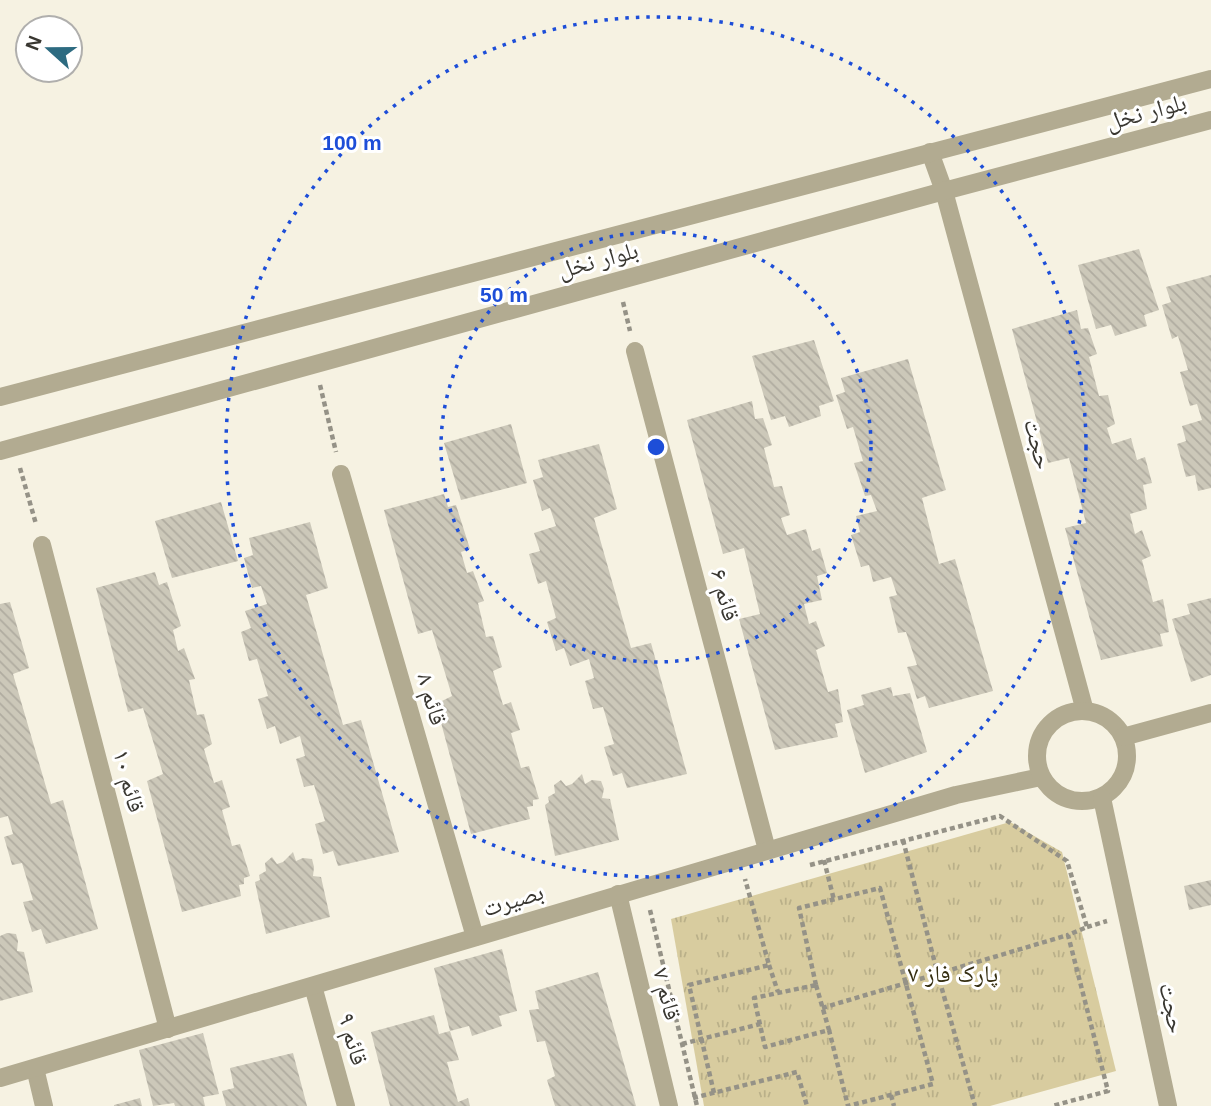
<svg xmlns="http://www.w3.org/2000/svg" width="1211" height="1106" font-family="Helvetica,'Noto Naskh Arabic',sans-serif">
  <defs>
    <pattern id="park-tufts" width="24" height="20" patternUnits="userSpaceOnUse" patternTransform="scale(1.75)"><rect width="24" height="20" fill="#d8cc9f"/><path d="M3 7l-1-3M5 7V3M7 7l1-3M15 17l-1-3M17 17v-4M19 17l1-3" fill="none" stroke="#bab089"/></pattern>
    <pattern id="building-back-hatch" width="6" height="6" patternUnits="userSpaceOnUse" patternTransform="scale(1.75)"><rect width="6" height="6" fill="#ccc8b9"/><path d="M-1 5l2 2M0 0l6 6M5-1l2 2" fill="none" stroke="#b0aca0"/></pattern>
  </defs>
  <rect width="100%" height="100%" fill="#f6f2e2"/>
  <!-- park -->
  <path fill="url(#park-tufts)" d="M1010,822L1062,852L1116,1071L990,1106H704L671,919Z"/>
  <!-- building -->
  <g fill="url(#building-back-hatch)">
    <path d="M1139,249L1159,310L1144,315L1147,326L1115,336L1111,325L1096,329L1078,265Z"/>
    <path d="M1211,275V488L1198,491L1195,475L1186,477L1177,444L1186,441L1182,426L1202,420L1197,404L1190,406L1180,372L1188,370L1178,336L1172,339L1162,305L1171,302L1166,287Z"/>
    <path d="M1077,310L1081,329L1088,328L1097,354L1089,357L1099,396L1108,395L1115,424L1107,428L1112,444L1131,438L1137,460L1145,457L1152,483L1143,485L1147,509L1130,514L1135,534L1142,530L1151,556L1142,560L1153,602L1163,599L1169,632L1160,634L1163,646L1101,660L1065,528L1086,523L1069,458L1048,463L1012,329Z"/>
    <path d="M814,340L834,401L819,406L821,416L789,427L785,416L771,420L752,356Z"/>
    <path d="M908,359L946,490L922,498L939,564L955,559L993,691L929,708L925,696L917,699L907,667L917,665L906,632L898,633L889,597L897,595L891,577L873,582L869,565L861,567L851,535L860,532L856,516L877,511L871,495L865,496L854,463L863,461L853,427L847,429L836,395L845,392L841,378Z"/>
    <path d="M752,401L755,419L763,418L772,445L764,448L774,487L782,486L790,515L781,518L787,535L806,529L812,551L820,548L827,573L817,576L822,600L804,604L809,624L816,621L825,646L816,650L828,692L838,689L843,722L835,724L838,737L775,750L739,619L760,614L744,548L723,554L687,420Z"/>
    <path d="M511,424L527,483L461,500L444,443Z"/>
    <path d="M599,444L617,509L594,518L631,648L651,643L687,774L627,788L622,773L613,776L604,747L614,744L603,707L593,709L585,681L594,678L589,659L570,666L564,648L556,651L547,622L556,618L546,581L538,584L529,554L540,551L534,533L556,526L550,508L542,511L533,480L543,477L538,460Z"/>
    <path d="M444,494L448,507L456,505L470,549L461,552L467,573L473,571L484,601L478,603L486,637L493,636L502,667L493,671L503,705L511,702L520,730L511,733L521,768L529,766L539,799L533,800V806L527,807L530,819L471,834L436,704L452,696L432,630L418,634L384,510Z"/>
    <path d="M221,502L238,561L172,578L155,521Z"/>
    <path d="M310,522L328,588L306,595L343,725L361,720L399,852L338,866L333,851L323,854L315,824L325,821L314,785L304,787L296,759L305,756L300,736L280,744L275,726L267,729L258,699L268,696L257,659L249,661L241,632L251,628L245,611L267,604L261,586L252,588L244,558L253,555L249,538Z"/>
    <path d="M155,572L159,585L167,582L181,626L173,630L178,651L184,648L195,679L189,680L197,715L204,714L212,744L204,749L214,783L222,780L230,807L222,810L232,846L240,844L250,876L244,878V884L239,885L241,896L182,912L147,781L163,774L143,708L128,712L96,588Z"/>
    <path d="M1211,598V675L1191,682L1172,619L1190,614L1187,604Z"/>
    <path d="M10,602L29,668L13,674L51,804L63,800L98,929L46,944L41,929L32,932L23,902L33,900L22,863L12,865L4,837L13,834L8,816L0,818V604Z"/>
    <path d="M891,687L893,696L910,693L927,752L865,773L847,710L864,705L861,695Z"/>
    <path d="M582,774L585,784L592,780L601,781L604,789L602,798L610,799L619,840L555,856L545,805L549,802L548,797L555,793L554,785L561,780L566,786L572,784Z"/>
    <path d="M293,852L296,861L303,858L312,859L314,867L313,876L321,877L330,917L266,934L255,882L260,880L259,875L266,871L265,863L272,857L277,864L283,862Z"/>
    <path d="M1211,880V905L1189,910L1184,886Z"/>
    <path d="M7,933L16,934L18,941L17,951L24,952L33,992L0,1001V936Z"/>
    <path d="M502,949L517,1011L499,1016L502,1026L472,1036L469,1026L450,1031L434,968Z"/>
    <path d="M598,972L636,1106H555L547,1080L555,1076L550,1058L545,1041L537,1042L529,1010L539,1009L535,991Z"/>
    <path d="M434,1015L439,1034L450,1031L459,1060L447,1062L458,1102L468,1098L470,1106H390L371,1032Z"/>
    <path d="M203,1033L219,1094L203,1097L205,1106H175L174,1103L153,1106L139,1050Z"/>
    <path d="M293,1053L307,1106H226L222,1091L234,1088L230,1068Z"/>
    <path d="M140,1098L142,1106H114V1105Z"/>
  </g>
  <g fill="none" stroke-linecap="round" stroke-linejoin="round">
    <!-- path -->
    <g stroke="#959287" stroke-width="4.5" stroke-dasharray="5 3.5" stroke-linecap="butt">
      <path d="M623,302L630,331"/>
      <path d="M320,385L336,452"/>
      <path d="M20,468L36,524"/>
      <path d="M903,840L938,975L975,1106"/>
      <path d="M824,860L834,900"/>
      <path d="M810,865L1000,816L1067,861L1087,927L1068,935L1108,1091L1052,1106"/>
      <path d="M650,910L697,1106"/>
      <path d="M1087,927L1107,921"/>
      <path d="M769,965L778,992"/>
      <path d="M816,985L799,908L880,888L933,1084L848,1106L829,1030"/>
      <path d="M816,985L829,1030L765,1047L754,998Z"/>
      <path d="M822,1008L1068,935"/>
      <path d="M682,1044L760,1024"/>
      <path d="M714,1093L689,985L769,965L745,879"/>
      <path d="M891,1095L894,1106"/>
      <path d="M693,1098L797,1072L807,1106"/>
    </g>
    <!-- minor -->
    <g stroke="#b2ab91" stroke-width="18">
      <path d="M635,351L767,850"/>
      <path d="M341,474L475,937"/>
      <path d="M42,545L168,1029"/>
      <path d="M618,894L669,1106"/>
      <path d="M313,986L346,1106"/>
      <path d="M35,1068L44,1106"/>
      <path d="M0,1078L956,795L1041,777"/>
    </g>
    <!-- tertiary -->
    <g stroke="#b2ab91" stroke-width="18">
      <path d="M930,152L944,191L1085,711"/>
      <path d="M0,397L1211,79"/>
      <path d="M0,451L944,191L1211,120"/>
      <circle cx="1082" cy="756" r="45"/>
      <path d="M1123,737L1211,713"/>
      <path d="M1102,798L1168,1106"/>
    </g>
  </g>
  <!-- distance rings -->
  <g fill="none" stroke="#1d4ed8" stroke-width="3.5" stroke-dasharray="3.5 7">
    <circle cx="656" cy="447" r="215"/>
    <circle cx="656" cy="447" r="430"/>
  </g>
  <g text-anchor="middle" stroke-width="6" stroke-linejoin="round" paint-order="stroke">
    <!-- street labels -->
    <g font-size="24" fill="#393731" stroke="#fff">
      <text transform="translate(1146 112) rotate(-15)" y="8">بلوار نخل</text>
      <text transform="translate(598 260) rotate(-15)" y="8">بلوار نخل</text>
      <text transform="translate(1038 444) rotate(75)" y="8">حجت</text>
      <text transform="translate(725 595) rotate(75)" y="8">قائم ۶</text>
      <text transform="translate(432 699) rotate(74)" y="8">قائم ۸</text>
      <text transform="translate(129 781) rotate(75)" y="8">قائم ۱۰</text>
      <text transform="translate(513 900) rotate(-17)" y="8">بصیرت</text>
      <text transform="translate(667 994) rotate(76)" y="8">قائم ۷</text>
      <text transform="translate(1172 1008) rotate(78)" y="8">حجت</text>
      <text transform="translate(353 1039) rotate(74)" y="8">قائم ۹</text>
    </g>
    <!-- park labels -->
    <g font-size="24" fill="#362f12" stroke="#fff">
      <text x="953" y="982">پارک فاز ۷</text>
    </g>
  </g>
  <circle cx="656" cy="447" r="10" fill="#1d4ed8" stroke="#fff" stroke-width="3.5"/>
  <g font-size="21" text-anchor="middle" font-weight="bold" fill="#1d4ed8" stroke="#fff" stroke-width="6" stroke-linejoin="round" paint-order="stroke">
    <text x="352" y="150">100 m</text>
    <text x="504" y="302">50 m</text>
  </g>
  <!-- north arrow -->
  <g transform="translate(49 49) rotate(291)"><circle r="33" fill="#ffffff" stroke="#b0afad" stroke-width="2"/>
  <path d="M0-5L12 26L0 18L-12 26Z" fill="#2d6b81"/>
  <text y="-10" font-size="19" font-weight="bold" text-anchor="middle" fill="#393731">N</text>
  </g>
</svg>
